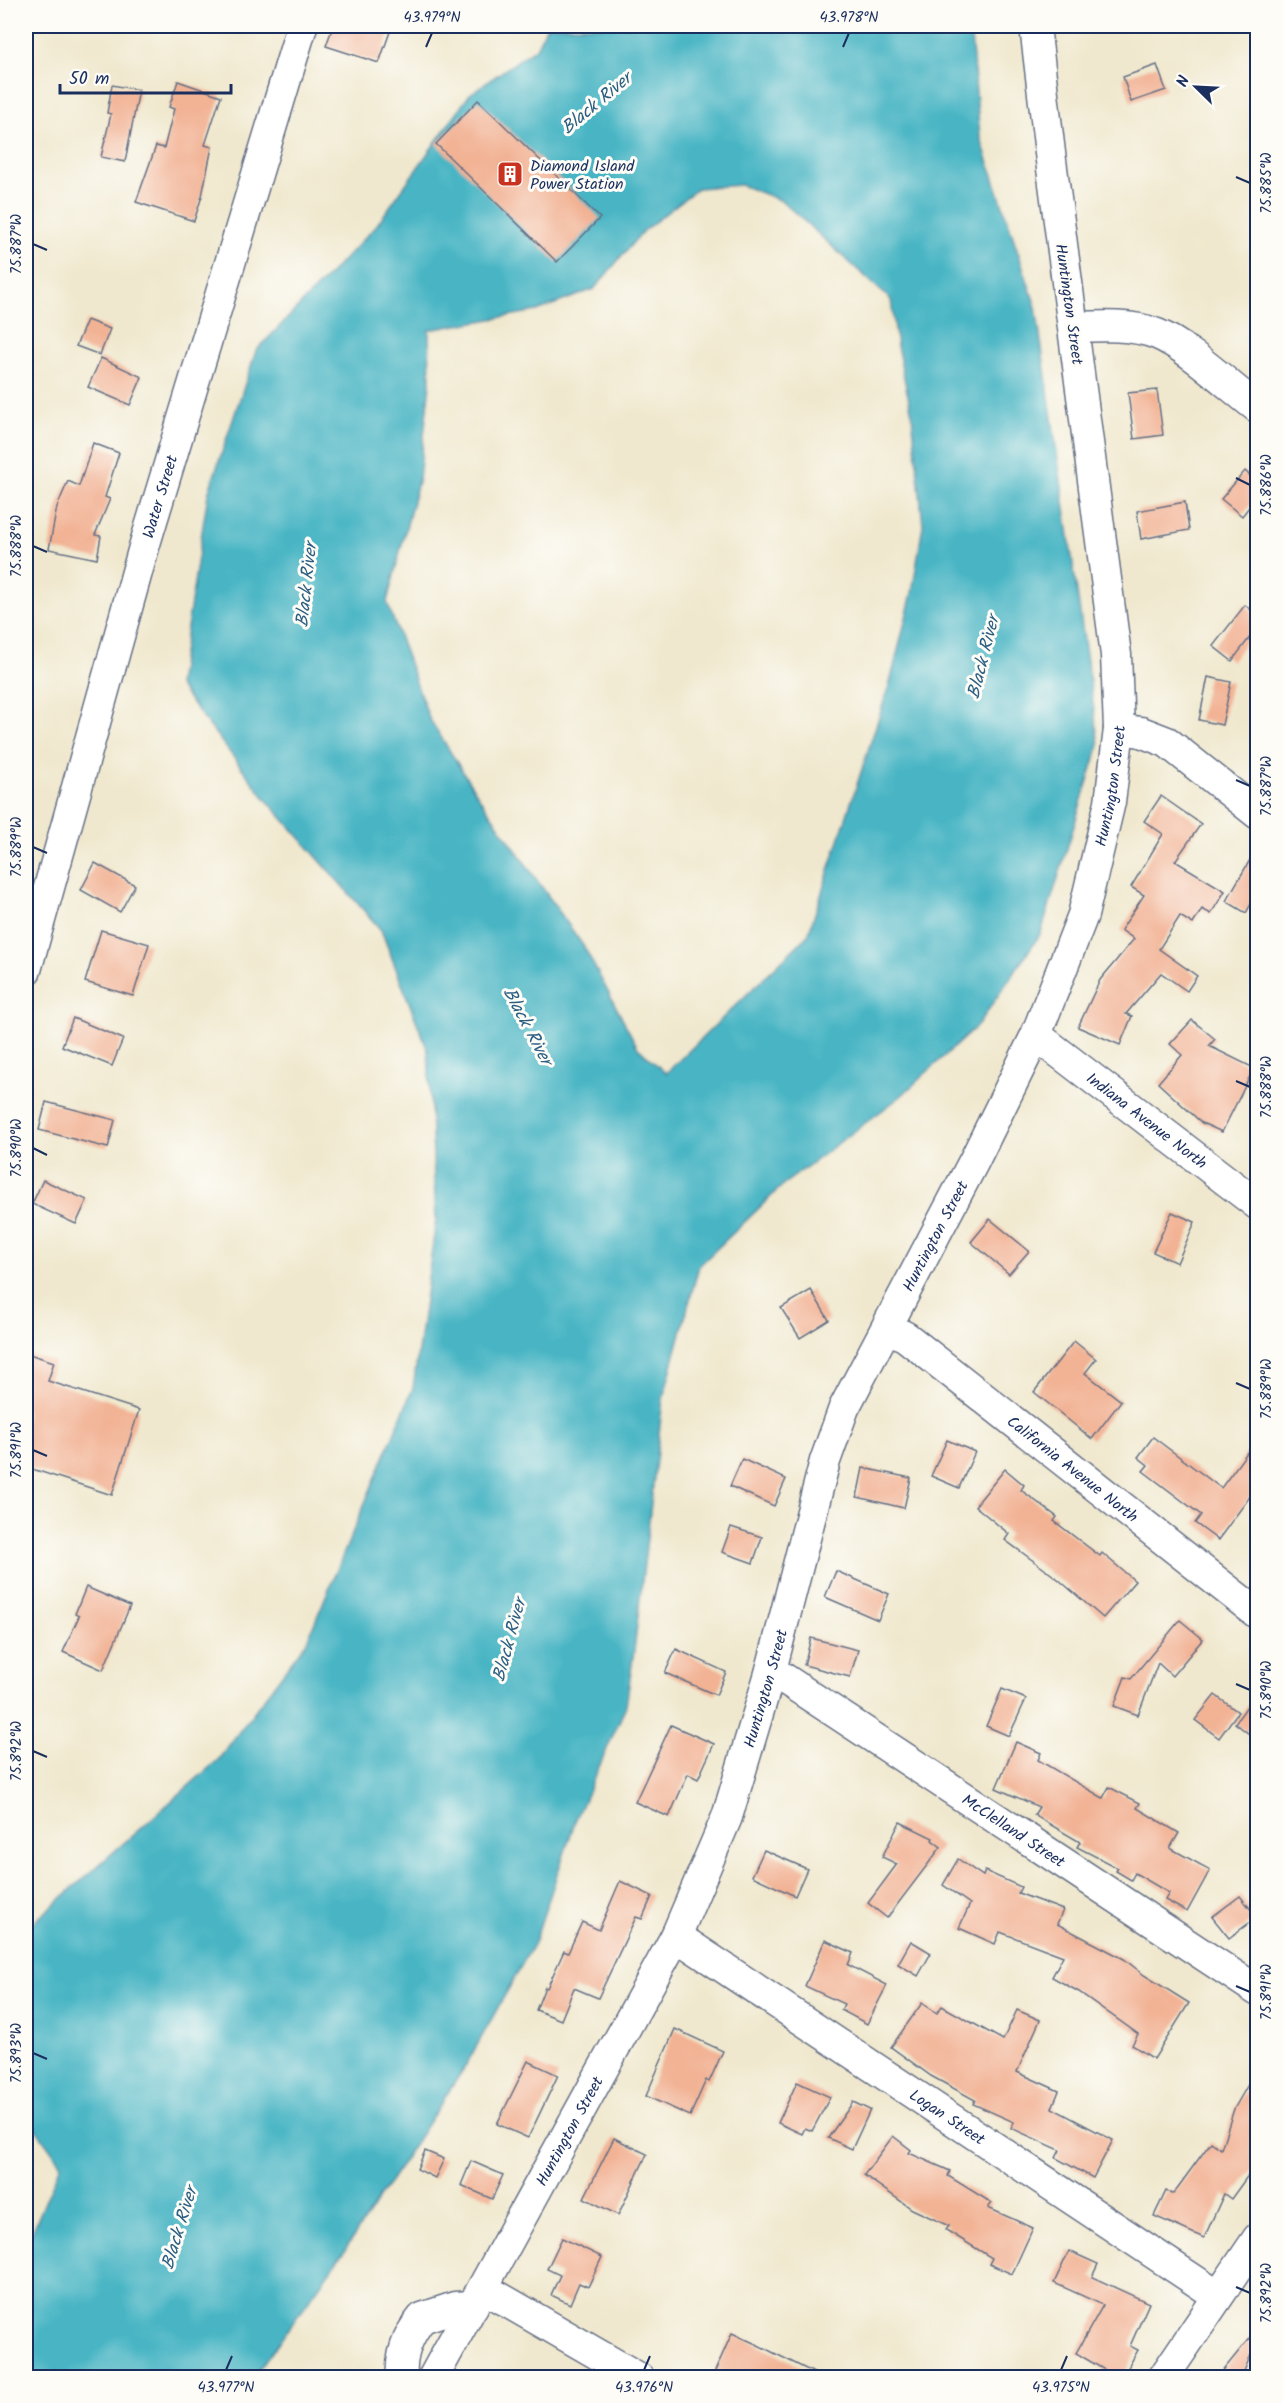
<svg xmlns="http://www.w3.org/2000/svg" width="1283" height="2403" font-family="Kalam,sans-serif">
  <rect width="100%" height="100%" fill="#fdfcf7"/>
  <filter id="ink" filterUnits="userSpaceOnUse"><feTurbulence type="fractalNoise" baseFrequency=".0167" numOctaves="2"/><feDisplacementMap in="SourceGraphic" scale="12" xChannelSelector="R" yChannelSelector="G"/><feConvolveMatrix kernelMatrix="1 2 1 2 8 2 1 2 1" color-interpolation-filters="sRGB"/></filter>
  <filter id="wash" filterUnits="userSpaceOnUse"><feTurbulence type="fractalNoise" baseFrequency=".008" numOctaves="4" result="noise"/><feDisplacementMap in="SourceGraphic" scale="24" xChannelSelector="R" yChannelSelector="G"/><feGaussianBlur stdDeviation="1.35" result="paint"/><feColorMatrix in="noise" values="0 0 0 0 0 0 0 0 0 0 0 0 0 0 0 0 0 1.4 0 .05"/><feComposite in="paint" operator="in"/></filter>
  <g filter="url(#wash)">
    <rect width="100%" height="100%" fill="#f0e8ce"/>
    <!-- water -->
    <path fill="#48b5c4" stroke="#327291" stroke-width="1.5" fill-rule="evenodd" d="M547,26H970L980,136L1036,307L1099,745L1041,933L978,1025L900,1097L784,1184L699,1266L663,1399L634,1651L626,1706L576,1819L534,1943L466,2065L345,2250L254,2377H26V2247L61,2164L26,2115V1925L33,1923L218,1760L307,1641L413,1388L436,1220L428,1051L381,930L264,797L178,685L208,494L256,351L376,226L470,94L536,48ZM741,185L782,201L891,300L897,346L912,414L923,525L912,593L890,683L808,935L666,1073L638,1048L584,947L480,799L429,718L387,602L419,478L430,384L429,330L537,311L594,289L642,232L698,188Z"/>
    <g id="blocks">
      <!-- building -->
      <g fill="#f2b294">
        <path d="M333,26H392L379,63L326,46Z"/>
        <path d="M1157,65L1166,90L1131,102L1123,77Z"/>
        <path d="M178,81L221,96L205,145L212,147L202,196L194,221L136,202L156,146L164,148L174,109L169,107Z"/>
        <path d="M112,85L139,90L125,162L101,157L111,114L107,113Z"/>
        <path d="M478,100L600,218L557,262L436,144Z"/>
        <path d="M87,320L110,329L100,355L76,346Z"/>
        <path d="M101,358L142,377L130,405L88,387Z"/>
        <path d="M1157,390L1163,435L1134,439L1128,393Z"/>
        <path d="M93,443L119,453L105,497L110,499L95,535L101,536L97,559L49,549L57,507L68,481L79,486Z"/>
        <path d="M1245,471L1257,482V497L1242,516L1221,499Z"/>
        <path d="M1185,502L1189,530L1141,539L1137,511Z"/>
        <path d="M1245,605L1257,615V628L1232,661L1213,646Z"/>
        <path d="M1208,677L1231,682L1222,725L1199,720Z"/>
        <path d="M1161,796L1201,824L1175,861L1225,891L1211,914L1202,909L1193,924L1180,916L1159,949L1197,976L1187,991L1161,973L1126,1014L1132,1016L1120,1045L1078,1027L1100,980L1134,939L1121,930L1144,895L1131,887L1163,834L1144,821Z"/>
        <path d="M1257,848V893L1246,913L1226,901Z"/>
        <path d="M95,863L135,885L120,912L81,890Z"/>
        <path d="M101,930L149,944L133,996L85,982Z"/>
        <path d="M73,1018L123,1039L112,1066L62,1046Z"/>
        <path d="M1192,1020L1215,1039L1209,1046L1254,1068L1222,1132L1202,1123L1158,1083L1182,1055L1170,1044Z"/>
        <path d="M46,1102L115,1120L108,1148L39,1130Z"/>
        <path d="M43,1180L87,1200L76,1224L32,1204Z"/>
        <path d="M1172,1212L1195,1222L1177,1263L1153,1252Z"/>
        <path d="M990,1219L1029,1251L1009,1274L971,1242Z"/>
        <path d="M811,1290L829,1320L800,1338L781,1308Z"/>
        <path d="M1074,1341L1096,1359L1085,1373L1121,1401L1092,1439L1034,1392Z"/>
        <path d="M26,1353L54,1362L48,1381L139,1410L112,1495L26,1467Z"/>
        <path d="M1153,1437L1221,1488L1257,1439V1487L1218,1540L1195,1523L1201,1515L1143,1471L1148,1465L1138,1457Z"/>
        <path d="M947,1440L975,1452L959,1488L931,1476Z"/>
        <path d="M742,1459L786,1479L774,1506L730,1486Z"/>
        <path d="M863,1468L911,1478L904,1508L857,1497Z"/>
        <path d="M1005,1469L1024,1485L1021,1490L1057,1517L1054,1521L1100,1556L1102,1553L1135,1581L1103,1618L1058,1579L1005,1540L1009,1534L975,1506Z"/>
        <path d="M731,1527L762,1537L753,1563L722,1552Z"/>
        <path d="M836,1571L889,1594L878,1620L825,1597Z"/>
        <path d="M86,1587L130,1606L103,1670L63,1652L79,1616L75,1614Z"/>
        <path d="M1180,1620L1203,1639L1172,1676L1158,1663L1138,1715L1114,1706L1125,1677L1131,1679Z"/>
        <path d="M811,1638L858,1650L850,1677L804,1665Z"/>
        <path d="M676,1649L726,1672L716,1695L665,1673Z"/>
        <path d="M1002,1689L1026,1699L1009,1736L986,1726Z"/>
        <path d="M1257,1692V1740L1235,1723Z"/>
        <path d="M1215,1695L1238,1712L1219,1738L1195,1720Z"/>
        <path d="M671,1725L714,1744L698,1779L688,1774L669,1817L635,1802Z"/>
        <path d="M1016,1742L1041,1753L1038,1760L1103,1798L1109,1787L1140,1803L1137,1808L1179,1833L1170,1848L1210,1870L1187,1912L1165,1900L1169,1893L1135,1873L1131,1880L1116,1871L1118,1868L1077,1847L1080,1842L1034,1815L1039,1807L996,1788Z"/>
        <path d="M900,1822L933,1838L932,1840L941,1847L887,1918L868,1903L897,1864L882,1857Z"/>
        <path d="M764,1850L807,1869L795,1896L752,1876Z"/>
        <path d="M958,1859L983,1876L985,1871L1021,1887L1018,1893L1063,1910L1057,1924L1124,1959L1144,1975L1189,2003L1154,2059L1132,2045L1138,2034L1079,1992L1052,1977L1063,1956L1000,1932L995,1944L959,1928L970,1904L943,1885Z"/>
        <path d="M620,1881L652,1896L642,1919L636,1917L598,1998L574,1988L561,2020L536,2010L545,1987L547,1988L564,1951L568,1953L582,1922L599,1930Z"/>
        <path d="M1240,1896L1257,1917L1229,1938L1212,1917Z"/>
        <path d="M825,1940L853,1953L848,1965L887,1985L867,2024L841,2010L844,2004L805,1986Z"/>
        <path d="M911,1941L931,1953L918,1976L898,1964Z"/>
        <path d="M922,2003L937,2013L942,2006L1003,2040L1017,2010L1040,2020L1017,2072L1059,2091L1052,2108L1113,2140L1093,2178L1056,2158L1060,2150L1011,2128L1014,2122L973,2104L975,2100L931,2076L891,2047Z"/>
        <path d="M675,2029L723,2051L709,2082L706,2080L690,2116L646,2096Z"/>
        <path d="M528,2061L558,2075L528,2138L497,2124Z"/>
        <path d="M1257,2069V2163L1231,2199L1224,2194L1204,2238L1154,2216L1166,2191L1173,2194L1211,2142L1221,2149L1234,2109Z"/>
        <path d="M797,2082L830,2097L812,2131L805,2128L802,2134L778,2123Z"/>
        <path d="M853,2102L870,2110L852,2149L828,2138Z"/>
        <path d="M893,2136L911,2150L909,2153L950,2171L948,2176L992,2203L988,2208L1033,2228L1012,2274L989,2264L992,2258L946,2230L949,2226L912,2209L864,2175Z"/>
        <path d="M614,2138L647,2154L618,2215L584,2198Z"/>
        <path d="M425,2151L444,2159L435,2178L417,2169Z"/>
        <path d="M471,2161L503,2175L492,2199L461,2185Z"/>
        <path d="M562,2238L602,2257L588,2287L579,2283L570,2304L551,2295L560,2275L547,2269Z"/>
        <path d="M1069,2251L1098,2264L1092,2277L1149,2303L1130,2346L1138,2350L1122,2378H1118L1076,2353L1103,2305L1054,2283Z"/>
        <path d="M1256,2330L1257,2341L1241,2378H1217Z"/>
        <path d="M732,2333L756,2344L824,2378H712Z"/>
      </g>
    </g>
  </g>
  <g filter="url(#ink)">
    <use href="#blocks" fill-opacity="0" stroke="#667085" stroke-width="1.5"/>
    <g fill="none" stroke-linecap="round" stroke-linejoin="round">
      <!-- minor casing -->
      <g stroke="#667085" stroke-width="33">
        <g id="minor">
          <path d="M1074,327C1098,326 1133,324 1157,334C1187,346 1230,387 1258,408"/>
          <path d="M1119,729L1141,732L1167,742L1258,814"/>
          <path id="s1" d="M26,970L144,547L302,26"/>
          <path id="s2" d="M1036,1035L1258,1205"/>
          <path id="s3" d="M887,1327L906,1337L1258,1614"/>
          <path id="s4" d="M771,1670L1258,1991"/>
          <path id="s5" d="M676,1936L1218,2296"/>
          <path d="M483,2288L639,2378"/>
          <path d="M402,2378C400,2355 408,2335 422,2318L455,2307L473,2306"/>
          <path id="s6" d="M433,2378L676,1936L727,1817L771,1670L825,1461L844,1408L974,1161L1036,1035L1083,915L1110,802L1119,729L1116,655L1050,153L1035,26"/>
          <path d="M1163,2378L1258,2238"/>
        </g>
      </g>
      <!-- minor -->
      <use href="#minor" stroke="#fff" stroke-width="30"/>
    </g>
  </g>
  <!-- ticks -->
  <path fill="none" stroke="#1b2f5e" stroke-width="2" d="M426,47L432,33M843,47L849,33M1236,177L1250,183M33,244L47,250M1236,478L1250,485M33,546L47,552M1236,780L1250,786M33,847L47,853M1236,1081L1250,1087M33,1148L47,1155M1236,1383L1250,1389M33,1450L47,1456M1236,1684L1250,1690M33,1751L47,1757M1236,1986L1250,1992M33,2053L47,2059M1236,2287L1250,2293M226,2370L232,2356M644,2370L650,2356M1061,2370L1067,2356"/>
  <!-- icons -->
  <defs>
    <g id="building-square" transform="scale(1.35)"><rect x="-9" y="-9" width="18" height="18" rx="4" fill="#c8321e" stroke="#fdfcf7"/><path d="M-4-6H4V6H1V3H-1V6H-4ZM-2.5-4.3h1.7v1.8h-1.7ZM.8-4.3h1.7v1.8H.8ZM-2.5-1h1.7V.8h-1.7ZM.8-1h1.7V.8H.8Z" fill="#fff"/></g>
  </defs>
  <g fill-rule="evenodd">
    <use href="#building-square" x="510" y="174"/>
  </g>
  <g text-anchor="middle" stroke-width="6" stroke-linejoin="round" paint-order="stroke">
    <!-- poi labels -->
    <g font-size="16" fill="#1b2f5e" stroke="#fdfcf7" text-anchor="start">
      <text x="530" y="171">Diamond Island<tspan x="530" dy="18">Power Station</tspan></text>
    </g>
    <!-- street labels -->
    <g font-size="16" fill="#1b2f5e" stroke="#fdfcf7">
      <text transform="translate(1070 304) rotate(82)" y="6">Huntington Street</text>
      <text dy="6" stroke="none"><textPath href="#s1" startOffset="492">Water Street</textPath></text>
      <text dy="6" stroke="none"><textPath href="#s6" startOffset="1740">Huntington Street</textPath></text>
      <text dy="6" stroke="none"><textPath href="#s2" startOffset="140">Indiana Avenue North</textPath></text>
      <text dy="6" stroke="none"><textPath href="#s6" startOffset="1254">Huntington Street</textPath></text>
      <text dy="6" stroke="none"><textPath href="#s3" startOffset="234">California Avenue North</textPath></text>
      <text dy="6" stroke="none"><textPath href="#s6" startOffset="768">Huntington Street</textPath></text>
      <text dy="6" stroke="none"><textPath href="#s4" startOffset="291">McClelland Street</textPath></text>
      <text dy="6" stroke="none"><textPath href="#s5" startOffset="326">Logan Street</textPath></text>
      <text dy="6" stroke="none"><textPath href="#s6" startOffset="282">Huntington Street</textPath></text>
    </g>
    <!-- water labels -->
    <g font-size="18" font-style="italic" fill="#2b5e82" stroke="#fdfcf7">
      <text transform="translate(596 103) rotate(-40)" y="6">Black River</text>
      <text transform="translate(306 585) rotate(-84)" y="6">Black River</text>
      <text transform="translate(983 657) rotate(-76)" y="6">Black River</text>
      <text transform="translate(528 1026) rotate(62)" y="6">Black River</text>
      <text transform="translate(509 1640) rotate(-75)" y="6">Black River</text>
      <text transform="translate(179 2228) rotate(-73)" y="6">Black River</text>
    </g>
  </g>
  <!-- margin -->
  <rect width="1283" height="2403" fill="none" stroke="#fdfcf7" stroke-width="66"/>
  <!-- north arrow -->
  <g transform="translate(1196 87) rotate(294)" stroke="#fdfcf7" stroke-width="4.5" paint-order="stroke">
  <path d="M0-4.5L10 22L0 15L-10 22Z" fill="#1b2f5e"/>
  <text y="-9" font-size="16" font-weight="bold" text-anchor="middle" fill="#1b2f5e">N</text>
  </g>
  <!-- scale -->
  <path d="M60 84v9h171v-9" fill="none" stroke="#1b2f5e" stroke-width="3"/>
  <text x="69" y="84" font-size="18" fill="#1b2f5e" stroke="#fdfcf7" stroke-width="4.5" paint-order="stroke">50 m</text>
  <rect x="33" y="33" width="1217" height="2337" fill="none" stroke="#1b2f5e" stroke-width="2"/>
  <g font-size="15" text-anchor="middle" fill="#1b2f5e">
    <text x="432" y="22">43.979°N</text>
    <text x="849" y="22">43.978°N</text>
    <text transform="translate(1266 183) rotate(-90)" y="5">75.885°W</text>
    <text transform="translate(16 244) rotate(-90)" y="5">75.887°W</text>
    <text transform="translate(1266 485) rotate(-90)" y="5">75.886°W</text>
    <text transform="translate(16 546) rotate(-90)" y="5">75.888°W</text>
    <text transform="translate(1266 786) rotate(-90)" y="5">75.887°W</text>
    <text transform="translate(16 847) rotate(-90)" y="5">75.889°W</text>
    <text transform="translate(1266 1087) rotate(-90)" y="5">75.888°W</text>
    <text transform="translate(16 1148) rotate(-90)" y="5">75.890°W</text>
    <text transform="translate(1266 1389) rotate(-90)" y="5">75.889°W</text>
    <text transform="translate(16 1450) rotate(-90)" y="5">75.891°W</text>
    <text transform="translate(1266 1690) rotate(-90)" y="5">75.890°W</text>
    <text transform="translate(16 1751) rotate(-90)" y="5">75.892°W</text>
    <text transform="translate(1266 1992) rotate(-90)" y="5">75.891°W</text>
    <text transform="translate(16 2053) rotate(-90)" y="5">75.893°W</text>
    <text transform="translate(1266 2293) rotate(-90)" y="5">75.892°W</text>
    <text x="226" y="2392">43.977°N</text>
    <text x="644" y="2392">43.976°N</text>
    <text x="1061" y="2392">43.975°N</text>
  </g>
</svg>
